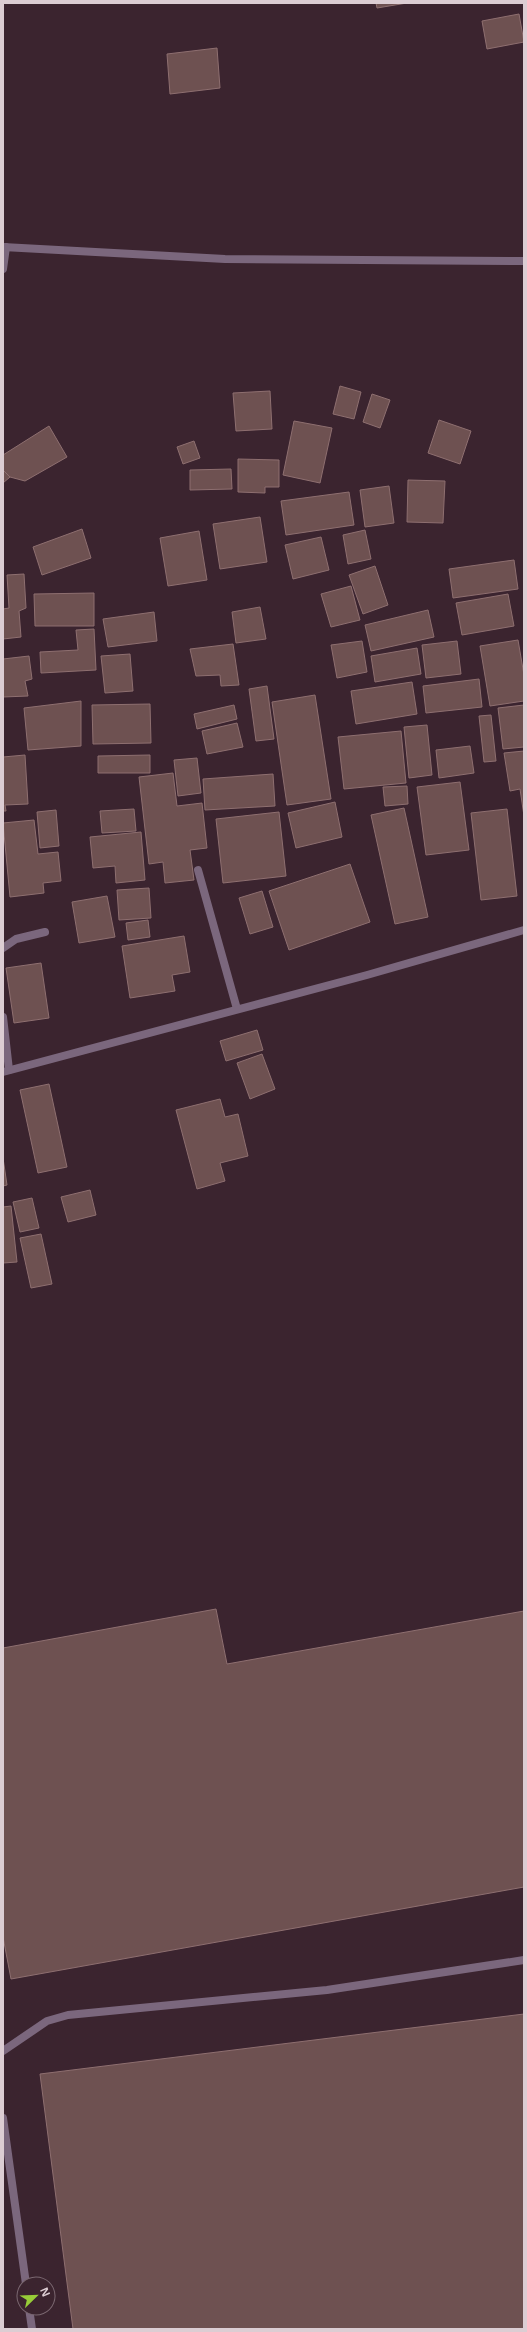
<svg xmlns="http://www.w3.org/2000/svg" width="527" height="2332" font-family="'Open Sans',sans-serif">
  <rect width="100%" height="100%" fill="#3b242f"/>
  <!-- building -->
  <g fill="#6e5151" stroke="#8e6f70">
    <path d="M376,3H407L377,8Z"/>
    <path d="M519,14L524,42L487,49L482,21Z"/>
    <path d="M217,48L220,88L170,94L167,54Z"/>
    <path d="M340,386L361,392L354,419L333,414Z"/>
    <path d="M270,391L272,429L236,431L233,393Z"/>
    <path d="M372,394L390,400L380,428L363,422Z"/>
    <path d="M439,420L471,431L460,464L428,453Z"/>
    <path d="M294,421L332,428L320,483L283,475Z"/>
    <path d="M49,426L67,457L25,481L10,477L3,470V455Z"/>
    <path d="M194,441L200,458L183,464L177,447Z"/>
    <path d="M238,459L279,460V487H265V493L238,492Z"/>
    <path d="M231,469L232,489L190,490V470Z"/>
    <path d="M3,470L10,477L3,483Z"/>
    <path d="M408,480L445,481L443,523L407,522Z"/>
    <path d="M389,486L394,523L365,527L360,490Z"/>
    <path d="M349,492L354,525L286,535L281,501Z"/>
    <path d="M260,517L267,562L220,569L213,524Z"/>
    <path d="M82,529L91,558L42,575L33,547Z"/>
    <path d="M365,530L371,559L348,564L343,535Z"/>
    <path d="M199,531L207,580L168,586L160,538Z"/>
    <path d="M321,537L329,570L293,579L285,545Z"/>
    <path d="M514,560L518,589L453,598L449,569Z"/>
    <path d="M375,566L388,605L363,614L349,575Z"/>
    <path d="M24,574L26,608L19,611L21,637L3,639V609L9,608L7,575Z"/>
    <path d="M351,586L360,620L331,627L321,594Z"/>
    <path d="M94,593V626H35L34,594Z"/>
    <path d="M508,594L514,626L462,635L456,603Z"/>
    <path d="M260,607L266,639L236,643L232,612Z"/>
    <path d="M428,610L434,637L371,651L365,625Z"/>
    <path d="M154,612L157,641L108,647L103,619Z"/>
    <path d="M94,629L96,670L41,673L40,652L78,650L76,630Z"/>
    <path d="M518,640L524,675V701L490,706L480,646Z"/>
    <path d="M362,641L367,672L337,678L331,645Z"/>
    <path d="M457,641L461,674L426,678L422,645Z"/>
    <path d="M233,644L239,685L221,686L220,675L196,676L190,649Z"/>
    <path d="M417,648L421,674L375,682L371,656Z"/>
    <path d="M130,654L133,691L105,693L101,656Z"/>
    <path d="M29,656L32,679L25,681L28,696L3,697V659Z"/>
    <path d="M479,679L482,707L426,713L423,686Z"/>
    <path d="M412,682L417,714L356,724L351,691Z"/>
    <path d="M267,686L274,739L256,741L249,689Z"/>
    <path d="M315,695L331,799L287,805L272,702Z"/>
    <path d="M81,701V746L28,750L24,708Z"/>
    <path d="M150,704L151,743L93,744L92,705Z"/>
    <path d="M234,705L237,719L197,729L194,714Z"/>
    <path d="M524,705V747L503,749L498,708Z"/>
    <path d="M491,715L496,761L484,762L479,716Z"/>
    <path d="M237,723L243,747L207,754L202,731Z"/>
    <path d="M427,725L432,775L409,778L404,727Z"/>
    <path d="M401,731L406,783L344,789L338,737Z"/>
    <path d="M470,746L474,773L439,778L436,750Z"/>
    <path d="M524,751V816L520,789L510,791L504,753Z"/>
    <path d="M25,755L28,804L5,805L6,811H3V757Z"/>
    <path d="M150,755V773H98V756Z"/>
    <path d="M197,758L201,793L178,796L174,760Z"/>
    <path d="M173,773L177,806L202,803L207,848L190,850L194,880L165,883L163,862L149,864L139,777Z"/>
    <path d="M273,774L275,806L205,810L203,779Z"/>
    <path d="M460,782L469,850L426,855L417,787Z"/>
    <path d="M407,786L408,804L385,806L383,787Z"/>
    <path d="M335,802L342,837L296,848L288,813Z"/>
    <path d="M404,808L428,917L395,924L371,815Z"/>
    <path d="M134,809L136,831L102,833L100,811Z"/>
    <path d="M507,809L517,896L481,900L471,813Z"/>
    <path d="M56,810L59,846L40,848L37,812Z"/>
    <path d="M279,812L286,876L223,883L216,819Z"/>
    <path d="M34,820L38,854L58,852L61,881L43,883L44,893L10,897L3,823Z"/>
    <path d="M141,832L145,880L116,883L115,866L93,868L90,837Z"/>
    <path d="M350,864L370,922L289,950L269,891Z"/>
    <path d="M149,888L151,918L119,920L117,890Z"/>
    <path d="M262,891L273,927L250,934L239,898Z"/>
    <path d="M107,896L115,937L79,943L72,902Z"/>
    <path d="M148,920L150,937L128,940L126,923Z"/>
    <path d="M184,936L190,972L172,975L175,991L130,998L122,946Z"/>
    <path d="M41,963L49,1018L14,1023L6,968Z"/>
    <path d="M257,1030L263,1050L226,1061L220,1041Z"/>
    <path d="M262,1054L275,1089L250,1099L237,1063Z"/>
    <path d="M49,1084L67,1167L38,1173L20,1090Z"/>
    <path d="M220,1099L225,1117L238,1114L248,1156L220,1163L225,1181L197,1189L176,1110Z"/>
    <path d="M3,1158L7,1185L3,1186Z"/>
    <path d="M90,1190L96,1215L68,1222L61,1197Z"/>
    <path d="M32,1198L39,1228L20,1232L13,1202Z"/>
    <path d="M11,1206L17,1262L3,1263V1207Z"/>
    <path d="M41,1234L52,1284L31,1288L20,1238Z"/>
    <path d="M216,1609L227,1664L524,1611V1887L11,1979L3,1937V1648Z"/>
    <path d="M524,2014V2329H73L40,2074Z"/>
  </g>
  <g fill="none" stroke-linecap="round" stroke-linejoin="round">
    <!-- lane -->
    <g stroke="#7b677d" stroke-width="8">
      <path d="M198,870L237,1009"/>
      <path d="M3,2051L47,2021L68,2015L327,1990L524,1960"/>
      <path d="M3,2118L26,2284"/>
      <path d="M29,2308L32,2329"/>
    </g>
    <!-- street -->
    <g stroke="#7b677d" stroke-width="8">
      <path d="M3,247L225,259L524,261"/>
      <path d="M3,269L6,247"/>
      <path d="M3,948L16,939L45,932"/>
      <path d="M3,1017L9,1070"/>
      <path d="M3,1072L367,975L524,930"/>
    </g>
  </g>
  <!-- border -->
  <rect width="527" height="2332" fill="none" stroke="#dccdd3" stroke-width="8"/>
  <!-- north arrow -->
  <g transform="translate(36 2296) rotate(67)"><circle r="19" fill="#3b242f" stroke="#7b6871"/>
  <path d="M0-3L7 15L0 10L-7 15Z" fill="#97cc38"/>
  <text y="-6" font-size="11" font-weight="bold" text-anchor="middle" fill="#dccdd3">N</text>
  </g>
</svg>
